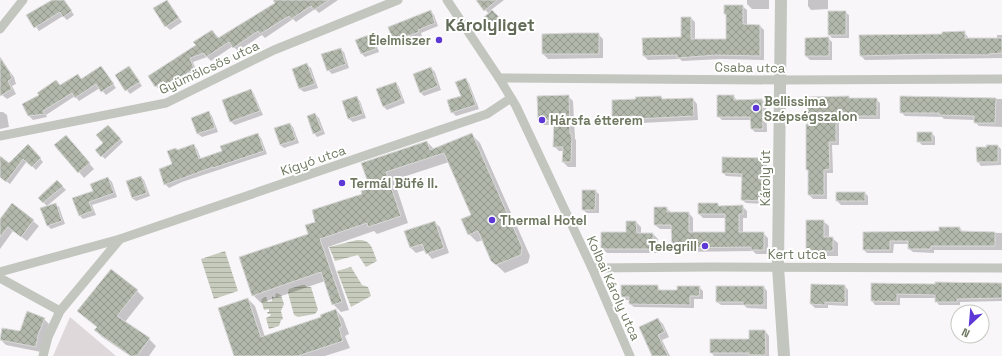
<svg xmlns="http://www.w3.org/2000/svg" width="1002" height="356" font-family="'Space Grotesk',sans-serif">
  <defs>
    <pattern id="water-rules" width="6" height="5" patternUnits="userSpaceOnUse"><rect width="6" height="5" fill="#c7cbbd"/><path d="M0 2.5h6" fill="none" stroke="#a6aa9d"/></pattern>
    <pattern id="building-cross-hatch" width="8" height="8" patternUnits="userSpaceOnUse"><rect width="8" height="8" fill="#b1b7aa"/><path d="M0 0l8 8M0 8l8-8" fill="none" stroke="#949a8e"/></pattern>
  </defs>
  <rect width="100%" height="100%" fill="#f9f6f9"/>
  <!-- green -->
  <path fill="#dfd8db" d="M70,317L116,356H53Z"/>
  <!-- water -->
  <g fill="url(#water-rules)">
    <path d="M357,240C372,239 372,249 377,261L366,267L358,255L335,261L329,247Z"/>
    <path d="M225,251L238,291L214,299L201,259Z"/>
    <path d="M351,267L362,285L368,287L371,296L351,307L337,271Z"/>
    <path d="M302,285H305L307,287H311L318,310L315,314L298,317L294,315L288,293L289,289Z"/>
    <path d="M276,293L281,295L284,304L281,311L283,319L281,320L279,326L269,329L266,318L270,316L271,314H268L267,312H269V309L264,310L261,300L263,298L266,297L268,302L272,301V296L275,298Z"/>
  </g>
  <!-- shadow -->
  <g fill="#0003">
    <path d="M54,0H64L74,15L67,20L63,16L39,31L28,15Z"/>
    <path d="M274,0H338L319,13L315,9L296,22L293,19L265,38L262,35L238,51L233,46L211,61L207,57L193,62L197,73L171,89L167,85L159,90L156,86L212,31L219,38L276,3Z"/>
    <path d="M477,0H504L491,10L503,22L494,30L490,27L489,14Z"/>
    <path d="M747,0H769V9H752L747,4Z"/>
    <path d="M808,0H828V9L811,10L808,6Z"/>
    <path d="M167,1L182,22L170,30L166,26Z"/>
    <path d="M725,6H742L747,10V25L760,26L764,30V60L721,59L682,61L680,59L648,60L644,56L682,38L691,18L695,22V40H727V16L725,14Z"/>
    <path d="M431,11L434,15L438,26L421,33L422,36L397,44L394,41Z"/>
    <path d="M845,12L849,15V38H832L829,35Z"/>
    <path d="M964,32L968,37V39H997V35H1002V58L865,60L861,56L943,35Z"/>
    <path d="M598,34L603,39V58L548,59L543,54V35Z"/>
    <path d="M371,36L374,39L379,52L365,57L362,54Z"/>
    <path d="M828,38L832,42V60H810L806,56Z"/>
    <path d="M340,49L344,52L349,68L332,74L328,70Z"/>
    <path d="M2,61L14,77L16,84L12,86L16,94L7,99L2,95L0,96V63Z"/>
    <path d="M307,65L311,68L318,88L304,92L300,89L293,69Z"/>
    <path d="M101,67L116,88L106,95L100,88L79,101L75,96L46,115L47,117L33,120L29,116L60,86L78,75L82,79Z"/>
    <path d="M129,67L142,86L130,94L116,76Z"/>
    <path d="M431,68L435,72L441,90L424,96L420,92Z"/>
    <path d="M465,79L469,83L479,109L456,116L452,112L463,97Z"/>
    <path d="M396,83L399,87L405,103L387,110L384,107Z"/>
    <path d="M251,90L254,94L263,115L235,125L231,122L223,100Z"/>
    <path d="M568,96L573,101L575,139L576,140V167H568L563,162V151H559L554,146L555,125H544L539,120Z"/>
    <path d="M733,96L737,100H762L766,103L767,132H755L752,129L751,120H722L718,116Z"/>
    <path d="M356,97L360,101L366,118L353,122L349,119L343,102Z"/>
    <path d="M661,97L664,100L693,99L697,104L698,120L642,123L639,120L618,121L613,116L637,100Z"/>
    <path d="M848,97L850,99H876L880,103V119H858L856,118L839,117V145H832L833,173H827V199H813L809,195V171L807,170V153Z"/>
    <path d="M901,97L1002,99V127L979,126L975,122V120L944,119L942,117L905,116L901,112Z"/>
    <path d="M0,112H3L7,115L9,127L0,129Z"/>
    <path d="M209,113L212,116L218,132L202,137L198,134L193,118Z"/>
    <path d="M315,114L319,118L325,134L317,137L314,133Z"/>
    <path d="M290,124L293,127L299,143L284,148L280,145Z"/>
    <path d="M108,126L123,142L105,159L102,156Z"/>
    <path d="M932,133L935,137V145H922L918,141Z"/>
    <path d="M257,134L261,138L267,154L182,182L169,188L165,184L173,165L176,149L178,151L194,145L197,149L201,159L223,152Z"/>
    <path d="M472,135L480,143L530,256L528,263L505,273L491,260L483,240L477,242L469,234L472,215L449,162L394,180L408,223L377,234L374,231L328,247L349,310L341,312L333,304L325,281L261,303L253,295L310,234L317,222L371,189L363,164L427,142L434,149Z"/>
    <path d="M71,142L94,169L84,178L79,172Z"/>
    <path d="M28,145L43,162L36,170L27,161L10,184L0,177V157L9,164Z"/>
    <path d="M998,146L1001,149V165L981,166L978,162Z"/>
    <path d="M763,159L767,163L766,204L746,203L742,200L743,177L726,176L723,172Z"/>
    <path d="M141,177L144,180L150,196L136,201L132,198Z"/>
    <path d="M108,178L112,182L117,197L92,205L96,215L83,219L80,216L94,192Z"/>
    <path d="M57,181L66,190L47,206L39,198Z"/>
    <path d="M595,191L599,194V213H587L583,210Z"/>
    <path d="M865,193L868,196V205H841L837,201Z"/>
    <path d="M12,204L39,226L27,241L13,231L0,249V221Z"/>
    <path d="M55,204L59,207L65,224L51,229L48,226Z"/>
    <path d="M718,204L720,207L742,206L747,211V218H743V233H763L768,238V254H756L753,251L677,252L673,248L672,229H660L655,225L666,208L671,212L689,213L693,218V233L726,232V218H703L699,214Z"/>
    <path d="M823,221L829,226V238H832L838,243V256H812L807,250Z"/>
    <path d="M434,222L440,227L449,253L432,259L427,253L425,250L416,253L411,248Z"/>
    <path d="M636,222L641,227V234H653L658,239V253H607L602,248L627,233Z"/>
    <path d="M960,228L963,232L1002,233V250H934V253L913,252L909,249V244H894L893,253H867L864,250V233L940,232Z"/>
    <path d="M872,284H1002V301L960,302V305H939L936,301V298H900V305H875L872,301Z"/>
    <path d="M657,286L661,291H678L699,287L703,291V299H694V308L634,307L630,304V300H625L622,297Z"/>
    <path d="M845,286L848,290V306L828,305V308H815L811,304Z"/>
    <path d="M764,287L767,291V309L747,308L744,305H721L717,302Z"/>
    <path d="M137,291L144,298L125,322L149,339L156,346L149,356H130L102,337L95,330L97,327L79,311Z"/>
    <path d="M248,299L255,306L265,337L322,317L336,310L343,318L349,334L345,336L350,348L325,356H235Z"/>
    <path d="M44,319L49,324L43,340L41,352L6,345L1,340L20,332Z"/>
    <path d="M658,319L663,324L669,337L662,340L670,356H652Z"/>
    <path d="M765,331L769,336V356H714L711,352L750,340Z"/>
  </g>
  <!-- building -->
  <g fill="url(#building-cross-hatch)" stroke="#dad9da">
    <path d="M52,0H64L72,11L63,17L60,12L34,28L26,15Z"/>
    <path d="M167,0L179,18L165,27L153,8Z"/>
    <path d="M273,0H329L314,10L311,6L291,19L289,16L260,34L258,31L233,48L229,42L206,57L204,53L190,58L194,69L166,86L163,81L155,87L148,76L196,45L193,42L212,30L218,38L275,3Z"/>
    <path d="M476,0H497L484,11Z"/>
    <path d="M724,5H743V24L760,25V56L716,55L677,58V55L643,56L642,38L681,37V17H691V39H726V14H724Z"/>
    <path d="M431,10L435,23L418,30L419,32L393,41L388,27Z"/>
    <path d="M492,10L500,18L490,27L482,19Z"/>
    <rect x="828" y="11" width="18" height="24"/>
    <path d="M965,31V38H1002V53L989,54V55L927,54L860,56L859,35L942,34V32Z"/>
    <path d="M573,33H599V54H542V34Z"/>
    <path d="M371,34L376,49L361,54L355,40Z"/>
    <path d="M829,37V56H805V38Z"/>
    <path d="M341,48L346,64L327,71L321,54Z"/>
    <path d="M0,57L9,71L12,78L8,81L12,89L0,96Z"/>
    <path d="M307,63L315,84L299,89L292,69Z"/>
    <path d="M101,66L114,84L101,92L96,84L75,98L72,93L43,111L45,114L28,116L22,104L39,95L37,93L56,80L60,85L78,74L81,79Z"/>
    <path d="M129,66L140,82L125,91L115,75Z"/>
    <path d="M431,67L438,86L420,93L413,74Z"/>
    <path d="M466,78L476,105L451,113L447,100L461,96L455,82Z"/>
    <path d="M396,82L402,99L383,107L376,89Z"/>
    <path d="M251,89L260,111L230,122L222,100Z"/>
    <path d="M569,95L570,134H572L571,162H562L563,147H553L554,120L538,121L537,96Z"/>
    <path d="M717,95H734V100L762,99L763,129H751L750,117H717Z"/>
    <path d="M357,96L363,114L348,119L342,101Z"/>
    <path d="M661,96L662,99L693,98L694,116L636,119V116L612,117V100L636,99L635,97Z"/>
    <path d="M849,96V98H877V116H853V114H836V142H829L830,169L824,170V195H808V170H806V124H808L807,97Z"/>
    <path d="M900,96L996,98L995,123H974V116L939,115V113H900Z"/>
    <path d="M209,111L215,128L197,134L191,118Z"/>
    <path d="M315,113L322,131L313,134L307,116Z"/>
    <path d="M290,123L296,140L280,145L274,128Z"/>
    <path d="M108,125L121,139L101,157L95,150L103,143L96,135Z"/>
    <rect x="917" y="132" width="15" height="10"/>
    <path d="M258,133L264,151L213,168V167L164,185L159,169L172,164L167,151L176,148L177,150L194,144L199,159L222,151L220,146Z"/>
    <path d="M472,133L522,247L521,255L496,265L491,261L478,231L468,235L461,219L471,215L444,153L386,172L401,216L368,227L367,223L320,239L342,302L332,305L321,272L252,296L239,257L308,234L305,225L315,222L312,210L362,194L361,191L370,188L361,163L427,141L430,150Z"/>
    <path d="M66,135L90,163L78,173L54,145Z"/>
    <path d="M28,144L41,158L32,167L23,159L6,182L0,177V156L9,163Z"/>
    <path d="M986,145H998V162H977L976,147H987Z"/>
    <path d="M722,157L764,158L763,201L741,200L742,174L722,173Z"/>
    <path d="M141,176L147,193L132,198L126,181Z"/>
    <path d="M108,177L114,193L89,202L93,211L79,216L72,198L93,191L90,184Z"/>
    <path d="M57,180L63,186L43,203L38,198Z"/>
    <path d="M582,190H596L595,210H582Z"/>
    <rect x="836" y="192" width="29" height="9"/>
    <path d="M12,203L34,220L21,237L8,227L0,237V219Z"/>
    <path d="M56,203L62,221L47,226L40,208Z"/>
    <path d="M698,203H718V206L743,205V214H739V232H764V250H751V247L672,248L671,225H654V207H667V212H689V232H725V214H698Z"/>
    <path d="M806,220H824V237H833V251H806Z"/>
    <path d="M435,221L444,248L426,254L422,244L410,248L404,231Z"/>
    <path d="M626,221H636L637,233H653V249H601V232H626Z"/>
    <path d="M939,227H960V231L995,232V246H931V249H908V241H890V250H863V232L939,231Z"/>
    <path d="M111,269L138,290L117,316L150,338L137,356H131L94,330L97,327L77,311Z"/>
    <path d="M935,282L1002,283V298L957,299V302H935V295L897,294V302L871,301V283L935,284Z"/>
    <path d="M811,284L845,285V303L825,302V305L810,304Z"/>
    <path d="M621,285H658V290H677V286H700L699,296H690V305L629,304V297H621Z"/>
    <path d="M716,286H764V305H743V302H716Z"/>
    <path d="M248,298L261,337L321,317L320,315L336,309L342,327L339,328L343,341L298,356H234L218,308Z"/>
    <path d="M27,311L45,318L38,335L36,347L0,340L2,328L20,331Z"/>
    <path d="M658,318L665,332L658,335L668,356H652L639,327Z"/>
    <path d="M749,330H765L766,355H749V353H710V339H749Z"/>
  </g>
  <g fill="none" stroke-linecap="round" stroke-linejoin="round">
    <!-- minor -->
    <g stroke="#c2c6be" stroke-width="9">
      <path d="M447,0L499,78L516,106L592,268L630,356"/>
      <path d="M0,29L23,0"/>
      <path d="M499,78L780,80L1002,79"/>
      <path d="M0,136L166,103L274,50L398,0"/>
      <path d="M592,268L713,267L1002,268"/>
      <path d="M0,272L120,239L487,114L511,98"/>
      <path d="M0,278L60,311"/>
      <path d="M43,356L48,337L60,311L120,239"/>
    </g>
    <!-- tertiary -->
    <path stroke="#c2c6be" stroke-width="12" d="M781,0L778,267L784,356"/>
  </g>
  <!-- markers -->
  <g fill="#5d38d7" stroke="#fff" stroke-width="1.5">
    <circle cx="439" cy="40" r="4"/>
    <circle cx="756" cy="108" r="4"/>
    <circle cx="542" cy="120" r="4"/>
    <circle cx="342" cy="183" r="4"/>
    <circle cx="492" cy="220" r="4"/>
    <circle cx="705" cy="246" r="4"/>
  </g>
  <g text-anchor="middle" stroke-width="4" stroke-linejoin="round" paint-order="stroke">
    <!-- poi labels -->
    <g font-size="13" font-weight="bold" fill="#6f7961" stroke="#fff" text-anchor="start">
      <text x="431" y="45" text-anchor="end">Élelmiszer</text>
      <text x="764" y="106">Bellissima<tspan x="764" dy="15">Szépségszalon</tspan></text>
      <text x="550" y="125">Hársfa étterem</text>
      <text x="350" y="188">Termál Büfé II.</text>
      <text x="500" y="225">Thermal Hotel</text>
      <text x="697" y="251" text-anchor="end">Telegrill</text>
    </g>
    <!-- street labels -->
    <g font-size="13" fill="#6f7961" stroke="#fff">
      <text transform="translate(209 67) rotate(-25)" y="5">Gyümölcsös utca</text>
      <text transform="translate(750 67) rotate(1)" y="5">Csaba utca</text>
      <text transform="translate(313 160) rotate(-19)" y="5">Kígyó utca</text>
      <text transform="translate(765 178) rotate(-90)" y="5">Károly út</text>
      <text x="797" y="259">Kert utca</text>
      <text transform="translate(614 288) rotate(66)" y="5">Kolbai Károly utca</text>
    </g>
    <!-- district labels -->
    <g font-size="17" font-weight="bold" fill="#626b57" stroke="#fff">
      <text x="490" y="31">Károlyliget</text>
    </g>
  </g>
  <!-- north arrow -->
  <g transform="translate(970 324) rotate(206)"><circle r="19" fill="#ffffff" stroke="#c5c9c0"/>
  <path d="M0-3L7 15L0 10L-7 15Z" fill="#5d38d7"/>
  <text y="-6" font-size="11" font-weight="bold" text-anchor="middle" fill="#6f7961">N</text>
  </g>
</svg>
